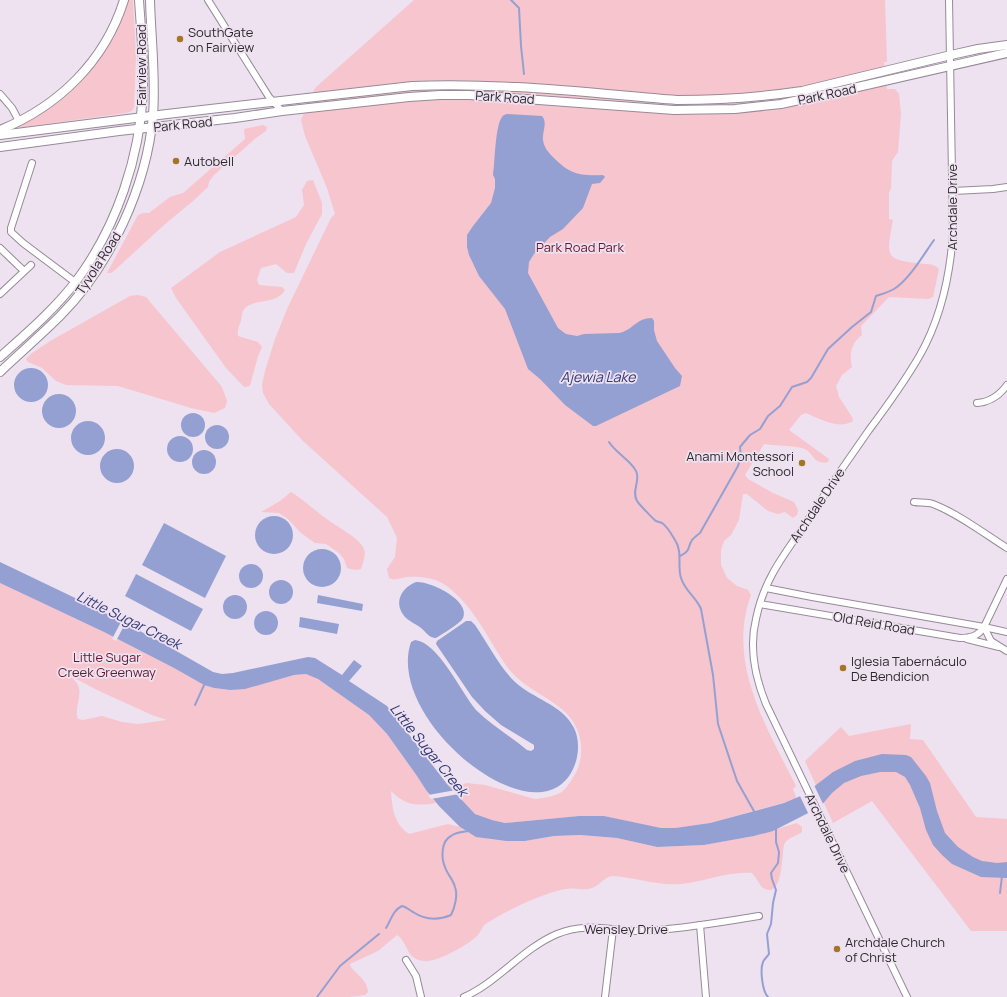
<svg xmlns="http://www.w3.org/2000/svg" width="1007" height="997" font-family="Manrope,sans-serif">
  <rect width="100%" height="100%" fill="#eee1f0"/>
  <!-- green -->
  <g fill="#f7c5cd" fill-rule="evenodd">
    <path d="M129,0H133L136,56L134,107L132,111L126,113L17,128C29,120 44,113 56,104C91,78 116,41 129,0Z"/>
    <path d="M414,0H885L887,62H884L887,89H895L899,94L901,114L898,152L892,161L891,188L889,193V219L893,220C886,258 884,260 925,264C930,264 936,265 939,269L933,297L928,299L889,297L861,326L862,335C851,343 849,354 852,367L842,375L836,386L839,397L852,417L853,421C839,430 820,419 806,413L801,415L789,430L829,459L828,462C814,465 814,454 805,449C794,445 776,446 764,444L745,475L748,479L773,493L794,502L798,510L797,515L793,518L785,512L778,514L768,511L747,494H743L739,520L731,535L724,541L721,550V565L727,578L737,586L748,590L751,595C726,663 767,728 796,786L793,789L797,799L710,823L675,828H661L648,826L604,816H579L505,823L492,820L475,814L447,784L462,785L466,783L485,785L535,799C541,799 559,795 563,791C567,787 571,781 574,776C580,767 582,755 581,744C576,701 531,698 508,668C488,640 472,601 442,583C432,577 417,576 406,577C399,578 396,581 389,578L387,569L395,557L397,538L387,517L303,441L269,404L263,393L262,385L265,371L275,339L287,309L331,218L335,214L327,188L305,136L301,120L315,88Z"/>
    <path d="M263,125L267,127L266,131L256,138L214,175L209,182L208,187L193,201L164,225L115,270L111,273H107L138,215L143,213H149L170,197L183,193L245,139L244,129Z"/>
    <path d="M313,180L322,203V214L306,244L294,273H287L276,264L261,268L257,280L259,285L282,287L285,290C276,306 251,297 243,311C242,314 241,318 241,321C239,326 237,331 238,336L258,342L262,347L258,356L250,386L244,387L226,368L176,298L171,288L220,252L296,217L304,205L302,190L307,181Z"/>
    <path d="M138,295L146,297L222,387L227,401L225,408L214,413L191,408L118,386L66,385L56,381L42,368L28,362L26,359L32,353L52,340L130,296Z"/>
    <path d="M291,492C304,500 315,511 328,520C339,528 356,536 363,547C367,554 363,562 361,569L355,570L347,568L344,559L339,553L326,544L315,543L301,533L288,519L279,513L261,512L280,501Z"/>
    <path d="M0,583L104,632L174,668L204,685L214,688L230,690L294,675L306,674L318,679L369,715L387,734L417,776L426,790L436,803C417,806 406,806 391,791C392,808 394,824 409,834L448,824L460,827L466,832L489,839L506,841H525L554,836L580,835L617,838L657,847L704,845L754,836L797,823L802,827V832C797,836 786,838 784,845C782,852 783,891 769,890C767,890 762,888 761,886C758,882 756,877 752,873C727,871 704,882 680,884C657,886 635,877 612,876C604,877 600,885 592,888C584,891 574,887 565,889C541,894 507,910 487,923C482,926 481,931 478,935C470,944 436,963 424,961C405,959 409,943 397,935L378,951L350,964C352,973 367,977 368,992L365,995L349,997H0ZM52,666L97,690L152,715L167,720L138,724L122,722L102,716L83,720L78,719C73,708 85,693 76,682C70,675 60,671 52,666Z"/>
    <path d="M911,724L910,739L923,740L976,817L1007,819V931H971L872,801L833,823L805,761L841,727L849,736Z"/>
  </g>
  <!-- water -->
  <g fill="#94a0d2">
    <path d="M507,114L542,116C548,123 542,132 543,140C544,147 548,152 552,156C569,174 579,176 603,175L605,177L600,183L592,184L583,208L563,229L550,237L534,254L529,262L528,273L558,328L566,334L577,336L584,334L619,333C632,331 636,318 652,318L654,321V330L657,341L675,368L682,376L680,386L596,426H593L565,405L540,379L528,369L505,309L479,276L469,255L467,247V235L473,226L491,203L495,188V179L493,175C495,163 495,126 502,117C503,115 504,115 507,114Z"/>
    <circle cx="31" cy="385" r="17"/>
    <circle cx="59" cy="411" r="17"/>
    <circle cx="193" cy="425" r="12"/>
    <circle cx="88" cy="438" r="17"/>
    <circle cx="217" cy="437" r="12"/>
    <circle cx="180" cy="449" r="13"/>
    <circle cx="117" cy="466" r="17"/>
    <circle cx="204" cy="462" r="12"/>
    <circle cx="274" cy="535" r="19"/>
    <path d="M164,523L226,556L205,598L142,565Z"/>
    <circle cx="322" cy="568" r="19"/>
    <path d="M0,562L94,607L157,640L213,672L222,674L233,673L308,657L315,658L342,675L354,660L362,666L349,681L387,706L447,784L475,814L492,820L505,823L579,816H604L661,828H675L710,823L784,803L803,795L833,772L855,761L882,754L906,755L911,757L926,776L930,783L937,811L945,833L958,847L973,857L982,861L997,863L1007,862V878L981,877L952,864L942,855L933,845L926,830L920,808L910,785L905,777L896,772H880L861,776L844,783L832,793L820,807L773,831L754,836L704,845L657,847L617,838L580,835L554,836L525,841H506L476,837L460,827L439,806L426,790L417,776L387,734L369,715L318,679L306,674L294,675L245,689L230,690L214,688L204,685L174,668L104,632L0,583Z"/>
    <circle cx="251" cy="576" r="12"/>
    <path d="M136,574L203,609L191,631L125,596Z"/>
    <circle cx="281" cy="592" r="12"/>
    <path d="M416,582C431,581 471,601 463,618C461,623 441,635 436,638C429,638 426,632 421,628C416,624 410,622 405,617C393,603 401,588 416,582Z"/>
    <circle cx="235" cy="607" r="12"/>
    <path d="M318,595L363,604L362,611L317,603Z"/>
    <circle cx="266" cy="623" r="12"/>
    <path d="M300,617L339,624L337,634L299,627Z"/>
    <path d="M466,621H471L475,625C487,642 500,668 515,682C533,699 562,704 574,728C580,740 579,757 573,769C538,844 384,720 411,642L415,640C438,642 461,692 476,710C491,725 510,736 527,750L531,751L534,749V745L501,725L485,711L472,697L436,644L437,641Z"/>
  </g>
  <!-- pier -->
  <g fill="#eee1f0">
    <path d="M122,620L126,622L116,641L112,639Z"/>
    <path d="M814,785L824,806L809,815L799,794Z"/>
    <path d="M456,790L459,794L431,799L428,795Z"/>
  </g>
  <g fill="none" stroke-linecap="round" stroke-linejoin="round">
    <!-- stream -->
    <g stroke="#94a0d2" stroke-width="2">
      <path d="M511,0L519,8L521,46L524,74"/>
      <path d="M609,442C616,453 631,461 636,471C641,480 631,491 637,501C638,503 654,520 656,521C658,522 660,522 662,523C667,526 672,535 675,540C683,552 677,566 681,578C685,591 696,597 701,609L713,675L718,724L737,781L755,813"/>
      <path d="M680,556C691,551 687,548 692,540C694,538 697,535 700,533L738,466L741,457L740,447L750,435L760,429L768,416L780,406L792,387L807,382L811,378L828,349L852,327L871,312L876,296C882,294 889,292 894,289C909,280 924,254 934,240"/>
      <path d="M195,705L205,683"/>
      <path d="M1000,893L1002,876"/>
      <path d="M386,928C391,920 393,910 402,906C407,907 409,910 413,912C425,920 439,920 451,915C455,907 458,895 455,887C453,879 447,874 445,867C441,858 441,841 451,836C456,832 463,832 469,831"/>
      <path d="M317,997L340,966L379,934"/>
      <path d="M768,997C762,991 760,969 763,962C764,959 767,957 769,954L767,934L771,924L773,903L776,890L772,879L771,873L778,863L779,852L776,842V828"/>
    </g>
    <!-- minor casing -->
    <g stroke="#968a98" stroke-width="8">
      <g id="minor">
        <path d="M208,0L269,97L282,111"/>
        <path d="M0,94L12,108L19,121"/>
        <path d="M32,163L11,228V232L23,243L75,282"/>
        <path d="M953,191L993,189L1007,187"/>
        <path d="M0,248L24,271"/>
        <path d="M0,294L31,265"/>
        <path d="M977,403C990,402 999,396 1007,385"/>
        <path d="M914,502C920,503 927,502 933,504C957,513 985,534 1007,548"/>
        <path d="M760,604L960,638C971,638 978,636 984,627L812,597L766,588"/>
        <path d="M984,627L1007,579"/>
        <path d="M984,627L991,641L1007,651"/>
        <path d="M984,627L1007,632"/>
        <path d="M967,639L999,647"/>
        <path d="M700,925L706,997"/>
        <path d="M406,960L416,976L421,997"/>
        <path d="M464,997C498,982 522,949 557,934C588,921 613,932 644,931C683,929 721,922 759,916"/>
        <path d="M605,997L613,929"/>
        <path d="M907,997L766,704C755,677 749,647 756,619C764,579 784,555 806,523C826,492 847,461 869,430C887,406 905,381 920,355C941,318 950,276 953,233L949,0"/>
      </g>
    </g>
    <!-- major casing -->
    <g stroke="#968a98" stroke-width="10">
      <g id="major">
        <path d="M0,130C59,106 105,61 124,0"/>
        <path d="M0,135L167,114L412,86C501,82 589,93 677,100C719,100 761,97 802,91L951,55L978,49L1007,45"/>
        <path d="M0,147L119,131L235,118L282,111L409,97L440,95H469L498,97L674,110L735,109L781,104L836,92L1007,53"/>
        <path d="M0,357C27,333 55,309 77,280C117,226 140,157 143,91C144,60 141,30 139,0"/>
        <path d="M0,372C20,353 41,335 60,316C110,266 147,186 153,115C156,77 151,38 150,0"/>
      </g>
    </g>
    <!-- minor -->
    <use href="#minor" stroke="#fff" stroke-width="6"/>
    <!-- major -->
    <use href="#major" stroke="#fff" stroke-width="8"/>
  </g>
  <!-- markers -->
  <g fill="#a37627" stroke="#eee1f0" stroke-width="1.5">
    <circle cx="180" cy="39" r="4"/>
    <circle cx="176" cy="161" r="4"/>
    <circle cx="802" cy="463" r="4"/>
    <circle cx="843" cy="668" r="4"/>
    <circle cx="837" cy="949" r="4"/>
  </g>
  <g text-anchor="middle" stroke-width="3.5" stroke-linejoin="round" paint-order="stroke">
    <!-- poi labels -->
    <g font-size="13" fill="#2d282e" stroke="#eee1f0" text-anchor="start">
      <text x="188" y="37">SouthGate<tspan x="188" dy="15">on Fairview</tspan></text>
      <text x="184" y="166">Autobell</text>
      <text x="794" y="461" text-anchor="end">Anami Montessori<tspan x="794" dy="15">School</tspan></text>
      <text x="851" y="666">Iglesia Tabernáculo<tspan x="851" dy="15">De Bendicion</tspan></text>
      <text x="845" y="947">Archdale Church<tspan x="845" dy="15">of Christ</tspan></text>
    </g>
    <!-- street labels -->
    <g font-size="13" fill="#2d282e" stroke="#eee1f0">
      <text transform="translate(141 65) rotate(-90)" y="5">Fairview Road</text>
      <text transform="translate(827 94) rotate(-12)" y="5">Park Road</text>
      <text transform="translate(505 97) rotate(4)" y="5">Park Road</text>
      <text transform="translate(183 124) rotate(-6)" y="5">Park Road</text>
      <text transform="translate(952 207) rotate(-90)" y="5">Archdale Drive</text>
      <text transform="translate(98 263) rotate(-57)" y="5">Tyvola Road</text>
      <text transform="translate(817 505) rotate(-56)" y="5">Archdale Drive</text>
      <text transform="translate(874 623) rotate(10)" y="5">Old Reid Road</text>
      <text transform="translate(828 833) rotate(64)" y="5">Archdale Drive</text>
      <text x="626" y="934">Wensley Drive</text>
    </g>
    <!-- park labels -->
    <g font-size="13" fill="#61192e" stroke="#eee1f0">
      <text x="580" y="252">Park Road Park</text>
      <text x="107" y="662">Little Sugar<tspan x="107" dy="15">Creek Greenway</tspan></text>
    </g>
    <!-- water labels -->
    <g font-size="14" font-style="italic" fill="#2f3775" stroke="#eee1f0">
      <text x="598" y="382">Ajewia Lake</text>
      <text transform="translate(129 620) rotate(26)" y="5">Little Sugar Creek</text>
      <text transform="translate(429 750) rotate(51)" y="5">Little Sugar Creek</text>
    </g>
  </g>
</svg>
